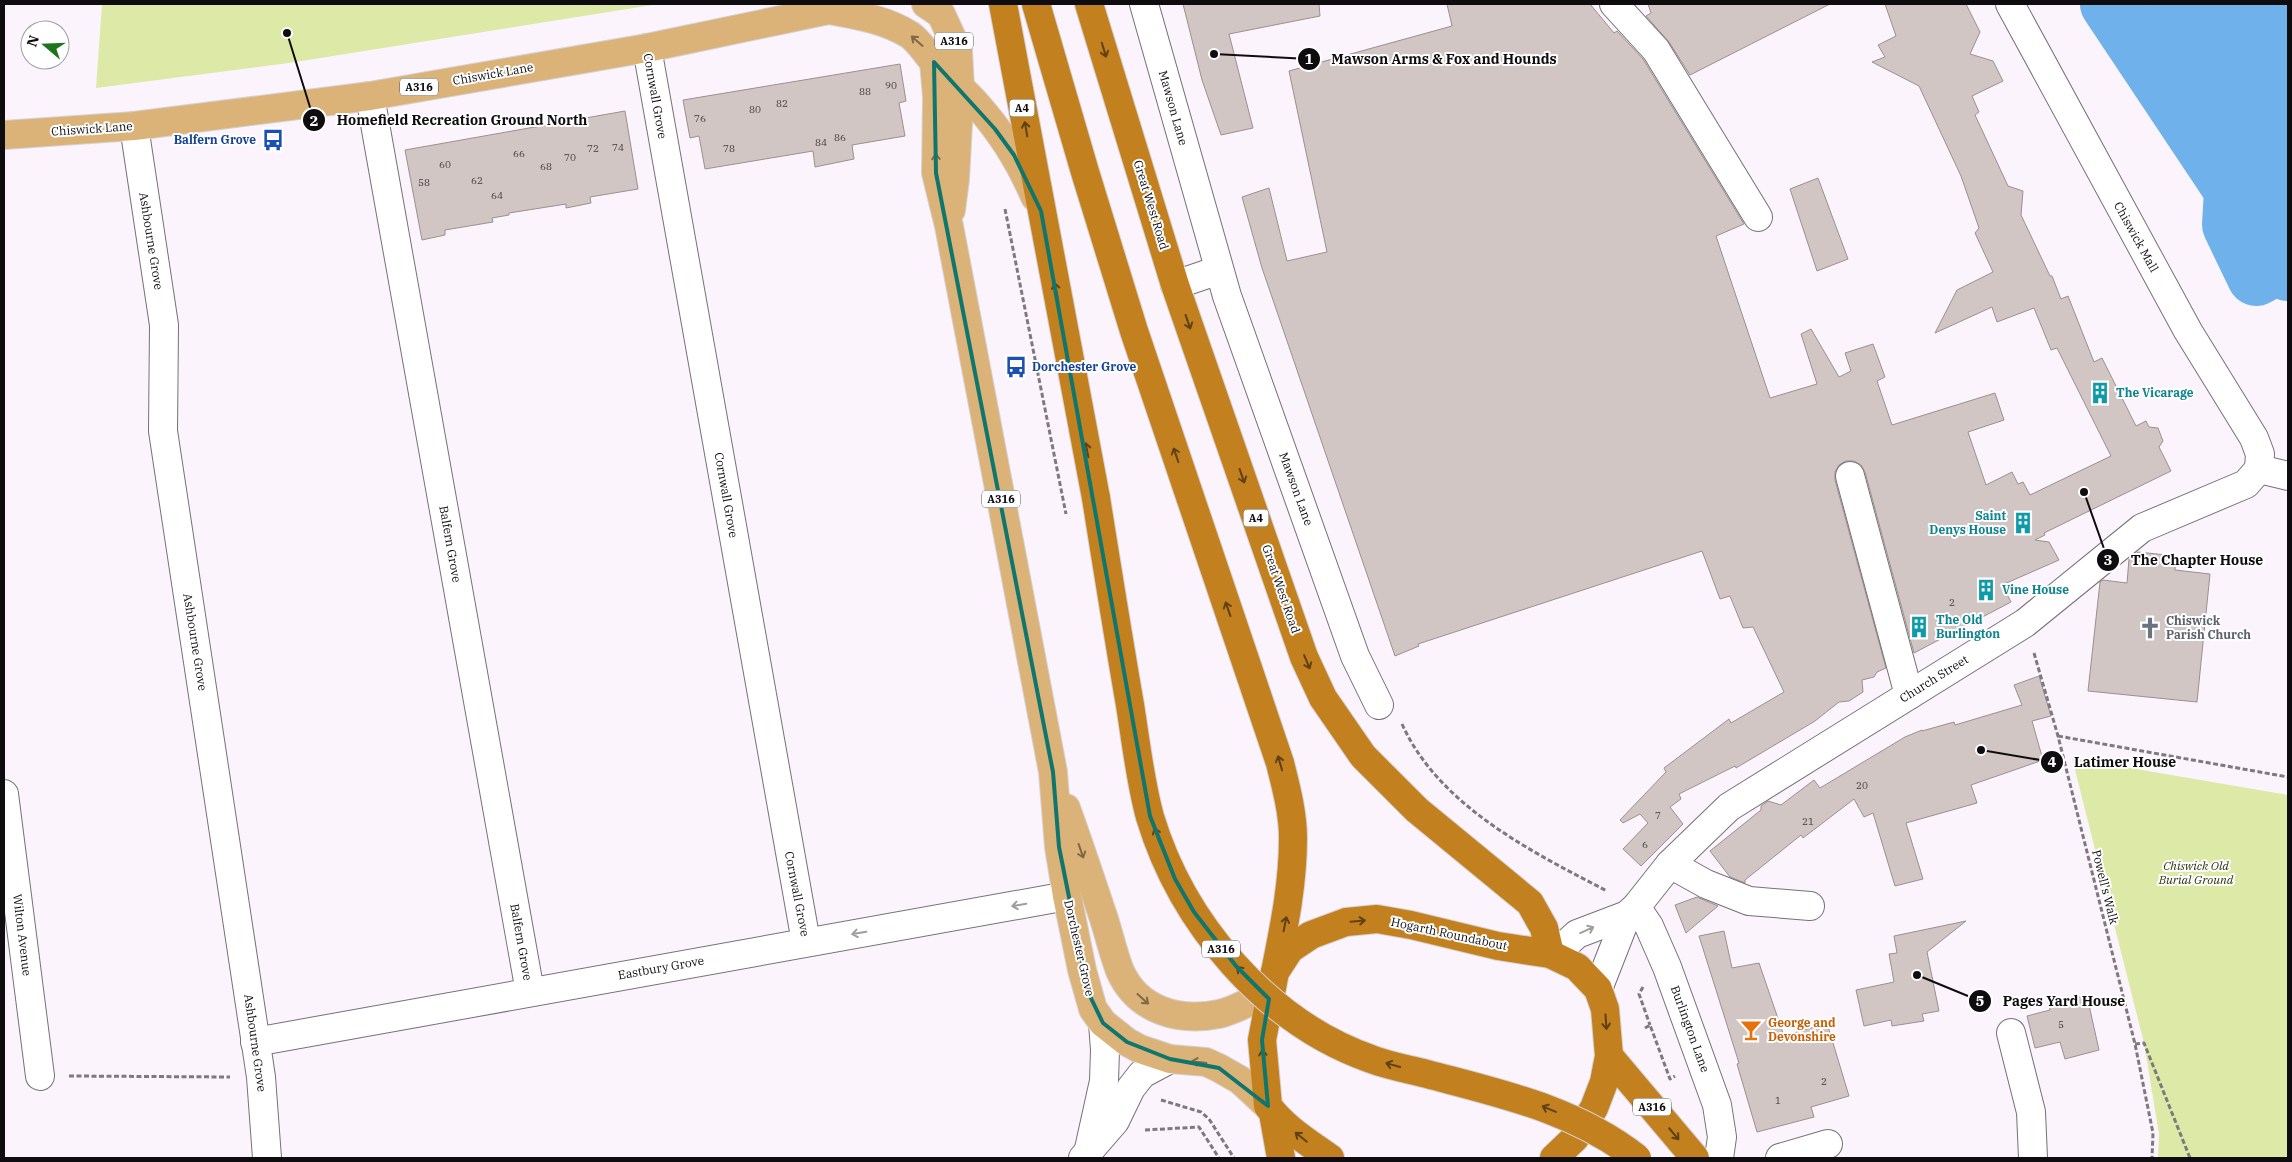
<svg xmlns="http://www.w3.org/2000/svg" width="2292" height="1162" font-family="'IBM Plex Serif',serif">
  <rect width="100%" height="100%" fill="#fcf4fd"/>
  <!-- green -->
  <g fill="#dde9a7">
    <path d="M102,4H659L289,63L96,88Z"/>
    <path d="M2072,758L2288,795V1158H2158L2159,1134L2144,1043Z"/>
  </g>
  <!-- water -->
  <path fill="#6eb1eb" stroke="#5280a9" d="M2109,4H2288V272L2282,263L2256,277L2231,225L2233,190Z"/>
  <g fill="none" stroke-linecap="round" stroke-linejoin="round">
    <!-- river -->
    <path stroke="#6eb1eb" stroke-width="58" d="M2109,4L2233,190L2231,225L2256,277L2283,263L2288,272"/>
  </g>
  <!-- building -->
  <g fill="#d2c6c4" stroke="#9c908e">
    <path d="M1183,4H1319L1320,16L1229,34L1253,128L1221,135L1202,80Z"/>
    <path d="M1447,4H1590L1614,33L1617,31L1643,59L1744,224L1716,236L1770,398L1817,384L1801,334L1811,329L1839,377L1851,371L1845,353L1873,344L1885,377L1877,381L1892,425L1995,393L2004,420L1968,432L1986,485L2012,472L2018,484L2023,482L2030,495L2111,456L2057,348L2051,350L2034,308L1997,322L1992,307L1935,333L1957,290L1993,272L1975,233L1979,228L1961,176L1919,86L1872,62L1885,57L1878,45L1896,36L1885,4H1966L1980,32L1970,54L1993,61L2003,81L1972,96L1979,112L1975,115L2008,186L2023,191L2021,215L2050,276H2052L2061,299L2068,296L2094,362L2102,358L2136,426L2146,421L2149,427L2158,428L2163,441L2159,447L2171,471L2044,533L2045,535L2035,540L2049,542L2059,560L2002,585L2011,602L1914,653L1865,472L1861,465L1854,461H1846L1839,465L1835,472V480L1886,668L1877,672L1874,677L1862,680L1863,692L1849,701L1839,702L1815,721L1736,768L1735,766L1679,794L1681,799L1670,807L1683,824L1641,866L1623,849L1648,823L1640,814L1623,823L1620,820L1666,772L1664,768L1729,719L1731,723L1784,692L1753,627L1743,628L1730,596L1720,599L1702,551L1418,644L1419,646L1395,656L1262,268L1242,197L1269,188L1287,261L1327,252L1289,71L1452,26Z"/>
    <path d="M1648,4H1830L1690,75L1669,42L1646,16L1651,13Z"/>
    <path d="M900,64L906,101L899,103L905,136L852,145L854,159L815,167L813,151L705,169L699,136L690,138L683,100Z"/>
    <path d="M625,111L638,189L590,197L591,203L566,208V204L509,213V215L492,218L493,222L445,230V235L422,240L405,150Z"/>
    <path d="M1818,178L1848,259L1817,271L1790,189Z"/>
    <path d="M2138,552L2176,556L2175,570L2210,574L2197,702L2088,691L2100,582L2103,580L2127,583L2129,559Z"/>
    <path d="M2039,676L2051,716L2032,721L2043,760L1971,785L1977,803L1906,823L1923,879L1895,886L1873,813L1864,817L1854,799L1803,838L1801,835L1745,880V883L1730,877L1710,851L1761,810V806L1768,801L1781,805L1814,780L1820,788L1905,737L1922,730V731L1954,722L1955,725L2022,705L2014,685Z"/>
    <path d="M1697,897L1718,906L1686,933L1675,905Z"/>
    <path d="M1966,921L1927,952L1939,1011L1922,1014L1924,1021L1892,1026L1891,1020L1864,1026L1856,990L1894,982L1889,954L1897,953L1894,936Z"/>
    <path d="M1724,931L1732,968L1759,963L1784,1036L1827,1023L1849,1096L1811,1107L1814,1117L1757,1132L1737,1064L1739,1063L1699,936Z"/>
    <path d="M2087,996L2099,1050L2065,1059L2060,1042L2035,1048L2027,1016L2050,1010L2048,1002Z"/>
  </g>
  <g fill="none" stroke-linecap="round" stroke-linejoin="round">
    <!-- minor casing -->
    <g stroke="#787078" stroke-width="30">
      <g id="minor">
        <path d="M1144,4L1227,296L1355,656L1379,705"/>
        <path d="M1614,4L1656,50L1758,217"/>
        <path d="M2010,4L2188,331L2254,438L2260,454L2259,469"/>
        <path d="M647,48L806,942"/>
        <path d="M370,96L530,992"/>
        <path d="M134,126L164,325L163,431L261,1077L267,1158"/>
        <path d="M1175,285L1219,270"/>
        <path d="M2259,469L2288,476"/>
        <path d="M1850,476L1909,695"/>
        <path d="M4,794L40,1076"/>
        <path d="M1670,864L1706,884L1749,901L1810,906"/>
        <path d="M1636,907L1649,926L1667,967L1717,1105L1722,1137L1719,1158"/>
        <path d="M1554,955L1577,934L1627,915L1636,907L1670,864L1729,807L2025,623L2142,528L2246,484L2259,469"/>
        <path d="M1598,989L1627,915"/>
        <path d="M2011,1033L2031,1112L2033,1158"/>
        <path d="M255,1042L1067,896"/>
        <path d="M1089,1149L1104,1081L1105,1050L1103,1023"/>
        <path d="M1083,1158L1115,1121L1131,1088L1142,1074L1170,1059"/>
        <path d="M1780,1158L1828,1144"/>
      </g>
    </g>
    <!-- major casing -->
    <g stroke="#d4d3d4" stroke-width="30">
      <g id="major">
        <path d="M926,4L941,14L958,51L960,87L955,179L951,210"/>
        <path d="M834,11C861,16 886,20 910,35C921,43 926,54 935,63C949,78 965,91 978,106C1002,133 1021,164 1035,197"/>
        <path d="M934,62L937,97L936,173L949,226L1053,772L1059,847L1067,896L1082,970L1093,1009L1103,1023L1127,1042L1140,1049L1170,1059L1206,1062L1219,1068L1240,1080L1268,1106"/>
        <path d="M4,135L134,126L370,96L647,48L857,4"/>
        <path d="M1066,808C1079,844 1091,880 1103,916C1109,934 1113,953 1120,971C1138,1011 1179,1022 1219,1014C1237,1010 1254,999 1271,991"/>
      </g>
    </g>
    <!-- highway casing -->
    <g stroke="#d4d3d4" stroke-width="30">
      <g id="highway">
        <path d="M1003,4L1096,498"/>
        <path d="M1036,4L1085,172L1134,331L1280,763C1286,787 1293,813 1293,838C1293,884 1284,927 1275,972"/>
        <path d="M1089,4L1175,285L1304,657L1323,698L1363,756L1417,810L1530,903L1544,928L1550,954"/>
        <path d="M1609,1056L1695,1158"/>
        <path d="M1273,1113L1281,1158"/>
        <path d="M1330,1158C1309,1143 1283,1127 1268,1106L1262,1040L1275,972L1290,949L1311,935L1346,922L1377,919L1411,925L1498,946L1550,954L1577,967L1598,989L1605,1009L1609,1056L1604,1082L1594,1108L1575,1138L1554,1158"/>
      </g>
    </g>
    <!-- path -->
    <g stroke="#7f797f" stroke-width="3" stroke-dasharray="5 2.5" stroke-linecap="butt">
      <path d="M1005,209L1066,514"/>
      <path d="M2034,653L2058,736L2135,1044L2153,1133L2152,1158"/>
      <path d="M1402,724C1439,806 1532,852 1607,891"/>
      <path d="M2058,736L2288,777"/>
      <path d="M1643,987L1639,994L1650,1025"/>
      <path d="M1645,1028L1650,1025L1670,1079L1675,1076"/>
      <path d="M2135,1044L2144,1043L2190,1158"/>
      <path d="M69,1076L230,1077"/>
      <path d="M1161,1100L1201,1112L1209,1119L1234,1158"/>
      <path d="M1145,1130L1199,1127L1219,1158"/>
    </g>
    <!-- minor -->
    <use href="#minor" stroke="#fff" stroke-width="28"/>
    <!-- major -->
    <use href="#major" stroke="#dbb379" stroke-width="28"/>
    <!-- highway -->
    <use href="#highway" stroke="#c3801f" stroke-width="28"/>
    <!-- highway-bridge casing -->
    <g stroke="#d4d3d4" stroke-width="30" stroke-linecap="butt">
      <path id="highway-bridge" d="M1096,498C1107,567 1118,636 1130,705C1136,742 1140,781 1150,817C1182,923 1266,1022 1371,1059C1389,1066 1408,1069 1427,1074C1502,1094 1574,1109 1637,1158"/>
    </g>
    <!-- highway-bridge -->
    <use href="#highway-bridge" stroke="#c3801f" stroke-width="28"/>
  </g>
  <!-- one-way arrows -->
  <defs><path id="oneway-shaft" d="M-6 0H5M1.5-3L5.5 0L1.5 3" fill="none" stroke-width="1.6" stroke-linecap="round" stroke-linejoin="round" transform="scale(1.25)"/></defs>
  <g stroke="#7f6849">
    <use href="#oneway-shaft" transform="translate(917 41) rotate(-139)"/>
    <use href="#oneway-shaft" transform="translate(936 161) rotate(-92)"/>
    <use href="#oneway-shaft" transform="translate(1081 851) rotate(71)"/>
    <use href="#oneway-shaft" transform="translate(1143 999) rotate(42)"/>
    <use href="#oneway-shaft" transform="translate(1199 1062) rotate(-173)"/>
  </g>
  <g stroke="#604016">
    <use href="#oneway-shaft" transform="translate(1104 50) rotate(73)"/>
    <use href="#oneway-shaft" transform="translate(1026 129) rotate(-100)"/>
    <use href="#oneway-shaft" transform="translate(1056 290) rotate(-101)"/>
    <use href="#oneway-shaft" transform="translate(1188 322) rotate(71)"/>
    <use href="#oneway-shaft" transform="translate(1087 450) rotate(-101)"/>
    <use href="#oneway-shaft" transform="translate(1176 455) rotate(-109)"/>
    <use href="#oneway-shaft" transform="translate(1242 476) rotate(71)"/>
    <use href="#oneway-shaft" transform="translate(1228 609) rotate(-109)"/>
    <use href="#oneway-shaft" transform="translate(1307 662) rotate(67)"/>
    <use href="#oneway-shaft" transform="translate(1280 763) rotate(-106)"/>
    <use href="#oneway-shaft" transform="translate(1157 835) rotate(-109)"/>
    <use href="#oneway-shaft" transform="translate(1358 921) rotate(-5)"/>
    <use href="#oneway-shaft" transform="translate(1285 924) rotate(-79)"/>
    <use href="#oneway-shaft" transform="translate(1242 972) rotate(-134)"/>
    <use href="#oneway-shaft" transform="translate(1606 1022) rotate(86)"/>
    <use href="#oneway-shaft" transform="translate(1263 1057) rotate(-96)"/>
    <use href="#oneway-shaft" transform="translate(1393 1065) rotate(-165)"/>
    <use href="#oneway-shaft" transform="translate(1549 1109) rotate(-157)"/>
    <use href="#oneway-shaft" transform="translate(1674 1134) rotate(50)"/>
    <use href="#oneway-shaft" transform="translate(1301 1137) rotate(-141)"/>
  </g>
  <g stroke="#9f9e9f">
    <use href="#oneway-shaft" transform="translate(1019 905) rotate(170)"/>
    <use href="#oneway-shaft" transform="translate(1587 930) rotate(-24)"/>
    <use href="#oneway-shaft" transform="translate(859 933) rotate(170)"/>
  </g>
  <!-- marked area -->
  <path fill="none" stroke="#0f766e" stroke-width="4" stroke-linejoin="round" d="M934,62L995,129L1014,155L1041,211L1150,816L1175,879L1194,912L1236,966L1269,999L1262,1040L1268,1106L1219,1068L1170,1059L1127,1042L1103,1023L1088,992L1059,847L1053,772L936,173Z"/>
  <!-- icons -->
  <defs>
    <g id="bus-bare" transform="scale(1.725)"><path d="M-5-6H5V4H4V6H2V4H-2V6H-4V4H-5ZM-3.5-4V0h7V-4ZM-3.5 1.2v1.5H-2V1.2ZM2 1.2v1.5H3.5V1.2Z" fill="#1a4fb4" stroke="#fff" stroke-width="2.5" paint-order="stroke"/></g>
    <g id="building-bare" transform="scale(1.725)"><path d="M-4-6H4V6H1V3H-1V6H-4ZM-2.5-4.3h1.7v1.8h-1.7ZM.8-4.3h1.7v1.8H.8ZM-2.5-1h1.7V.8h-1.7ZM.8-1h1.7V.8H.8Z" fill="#0f9aa8" stroke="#fff" stroke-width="2.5" paint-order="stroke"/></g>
    <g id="church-bare" transform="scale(1.725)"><path d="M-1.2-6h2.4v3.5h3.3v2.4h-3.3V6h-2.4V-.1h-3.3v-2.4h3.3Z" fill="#6b7280" stroke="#fff" stroke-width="2.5" paint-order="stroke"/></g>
    <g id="bar-bare" transform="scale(1.725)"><path d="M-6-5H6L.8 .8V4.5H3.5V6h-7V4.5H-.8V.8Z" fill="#e8710a" stroke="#fff" stroke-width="2.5" paint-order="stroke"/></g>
  </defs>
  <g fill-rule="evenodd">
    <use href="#bus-bare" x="273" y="140"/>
    <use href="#bus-bare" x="1016" y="367"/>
    <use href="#building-bare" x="2100" y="393"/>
    <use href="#building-bare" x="2023" y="523"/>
    <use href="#building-bare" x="1986" y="590"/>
    <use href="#building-bare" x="1919" y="627"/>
    <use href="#church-bare" x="2150" y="628"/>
    <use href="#bar-bare" x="1751" y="1030"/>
  </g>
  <g text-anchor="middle" stroke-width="4" stroke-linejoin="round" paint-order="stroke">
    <!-- number labels -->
    <g font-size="10" fill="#403a3c">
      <text x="891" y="89">90</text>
      <text x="865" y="95">88</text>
      <text x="782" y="107">82</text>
      <text x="755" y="113">80</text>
      <text x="700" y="122">76</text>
      <text x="840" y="141">86</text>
      <text x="821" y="146">84</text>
      <text x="618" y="151">74</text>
      <text x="593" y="152">72</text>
      <text x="729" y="152">78</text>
      <text x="519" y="157">66</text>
      <text x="570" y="161">70</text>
      <text x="445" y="168">60</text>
      <text x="546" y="170">68</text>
      <text x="477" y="184">62</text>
      <text x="424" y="186">58</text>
      <text x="497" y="199">64</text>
      <text x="1952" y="606">2</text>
      <text x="1862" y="789">20</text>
      <text x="1658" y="819">7</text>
      <text x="1808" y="825">21</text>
      <text x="1645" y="848">6</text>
      <text x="2061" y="1028">5</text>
      <text x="1824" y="1085">2</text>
      <text x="1778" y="1104">1</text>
    </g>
    <!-- shield labels -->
    <g fill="#fff" stroke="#575557" stroke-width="1">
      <rect x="935" y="32.5" width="38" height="17" rx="4"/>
      <rect x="400" y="78.5" width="38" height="17" rx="4"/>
      <rect x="1009.5" y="99.5" width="25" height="17" rx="4"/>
      <rect x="982" y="490.5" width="38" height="17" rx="4"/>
      <rect x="1243.5" y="509.5" width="25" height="17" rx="4"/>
      <rect x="1202" y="940.5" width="38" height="17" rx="4"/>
      <rect x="1633" y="1098.5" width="38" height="17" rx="4"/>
    </g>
    <g font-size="11" font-weight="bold" fill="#0f0c0f">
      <text x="954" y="45">A316</text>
      <text x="419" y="91">A316</text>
      <text x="1022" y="112">A4</text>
      <text x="1001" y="503">A316</text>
      <text x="1256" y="522">A4</text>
      <text x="1221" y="953">A316</text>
      <text x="1652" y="1111">A316</text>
    </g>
    <!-- street labels -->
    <g font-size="12" fill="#0f0c0f" stroke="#fff">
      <text transform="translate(493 74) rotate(-10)" y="4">Chiswick Lane</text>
      <text transform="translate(655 96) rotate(80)" y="4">Cornwall Grove</text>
      <text transform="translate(1173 108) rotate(74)" y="4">Mawson Lane</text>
      <text transform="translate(92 129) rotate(-4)" y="4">Chiswick Lane</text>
      <text transform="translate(1151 205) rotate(73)" y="4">Great West Road</text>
      <text transform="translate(2136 237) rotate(61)" y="4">Chiswick Mall</text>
      <text transform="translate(151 241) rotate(81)" y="4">Ashbourne Grove</text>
      <text transform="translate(1296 489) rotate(70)" y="4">Mawson Lane</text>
      <text transform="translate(726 495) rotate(80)" y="4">Cornwall Grove</text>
      <text transform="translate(450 544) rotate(80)" y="4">Balfern Grove</text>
      <text transform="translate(1281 589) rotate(71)" y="4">Great West Road</text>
      <text transform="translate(195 642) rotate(81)" y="4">Ashbourne Grove</text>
      <text transform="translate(1934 679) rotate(-32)" y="4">Church Street</text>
      <text transform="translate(2105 887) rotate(76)" y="4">Powell's Walk</text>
      <text transform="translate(797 894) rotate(79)" y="4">Cornwall Grove</text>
      <text transform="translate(1449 934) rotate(12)" y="4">Hogarth Roundabout</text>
      <text transform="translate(22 935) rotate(83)" y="4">Wilton Avenue</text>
      <text transform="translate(521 942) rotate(80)" y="4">Balfern Grove</text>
      <text transform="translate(1079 948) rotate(77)" y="4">Dorchester Grove</text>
      <text transform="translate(661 968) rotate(-10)" y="4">Eastbury Grove</text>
      <text transform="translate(1690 1029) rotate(70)" y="4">Burlington Lane</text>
      <text transform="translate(255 1043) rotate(82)" y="4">Ashbourne Grove</text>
    </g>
    <!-- transit labels -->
    <g font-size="12" font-weight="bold" fill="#164399" stroke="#fff" text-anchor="end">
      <text x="256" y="144">Balfern Grove</text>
      <text x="1032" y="371" text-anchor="start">Dorchester Grove</text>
    </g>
    <!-- culture labels -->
    <g font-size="12" font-weight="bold" fill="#0d838f" stroke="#fff" text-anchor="start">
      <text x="2116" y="397">The Vicarage</text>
      <text x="2006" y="520" text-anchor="end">Saint<tspan x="2006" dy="14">Denys House</tspan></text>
      <text x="2002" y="594">Vine House</text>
      <text x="1936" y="624">The Old<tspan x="1936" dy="14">Burlington</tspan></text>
    </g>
    <!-- worship labels -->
    <g font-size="12" font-weight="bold" fill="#5b616d" stroke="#fff" text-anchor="start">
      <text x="2166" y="625">Chiswick<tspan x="2166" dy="14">Parish Church</tspan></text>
    </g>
    <!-- park labels -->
    <g font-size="12" font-style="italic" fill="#2d330e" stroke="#fff">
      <text x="2196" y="870">Chiswick Old<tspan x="2196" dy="14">Burial Ground</tspan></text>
    </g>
    <!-- food labels -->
    <g font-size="12" font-weight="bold" fill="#c56008" stroke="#fff" text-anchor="start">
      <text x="1768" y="1027">George and<tspan x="1768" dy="14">Devonshire</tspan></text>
    </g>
  </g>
  <!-- callouts -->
  <path fill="none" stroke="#0f0c0f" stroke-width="2" d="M1214 54L1309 59M287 33L314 120M2084 492L2108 560M1981 750L2052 762M1917 975L1980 1001"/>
  <g fill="#0f0c0f" stroke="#fff" stroke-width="2">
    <circle cx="1214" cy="54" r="5"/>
    <circle cx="287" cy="33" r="5"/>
    <circle cx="2084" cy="492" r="5"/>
    <circle cx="1981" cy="750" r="5"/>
    <circle cx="1917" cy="975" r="5"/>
    <circle cx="1309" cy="59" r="12"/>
    <circle cx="314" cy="120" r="12"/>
    <circle cx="2108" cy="560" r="12"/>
    <circle cx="2052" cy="762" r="12"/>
    <circle cx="1980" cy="1001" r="12"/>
  </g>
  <g font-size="15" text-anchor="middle" font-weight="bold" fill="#fff">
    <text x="1309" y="64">1</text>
    <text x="314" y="126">2</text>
    <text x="2108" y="565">3</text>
    <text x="2052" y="767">4</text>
    <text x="1980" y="1006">5</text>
  </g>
  <g font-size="14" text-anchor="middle" font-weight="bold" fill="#0f0c0f" stroke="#fff" stroke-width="4" stroke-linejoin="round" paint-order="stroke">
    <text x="1444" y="64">Mawson Arms &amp; Fox and Hounds</text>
    <text x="462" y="125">Homefield Recreation Ground North</text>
    <text x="2197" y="565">The Chapter House</text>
    <text x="2125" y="767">Latimer House</text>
    <text x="2064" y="1006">Pages Yard House</text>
  </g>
  <!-- border -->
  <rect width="2292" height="1162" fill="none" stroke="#0f0c0f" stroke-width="10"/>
  <!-- north arrow -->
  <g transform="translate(45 45) rotate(289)"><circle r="24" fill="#ffffff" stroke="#9f9e9f"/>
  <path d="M0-4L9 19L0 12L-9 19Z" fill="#1e731d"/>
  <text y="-8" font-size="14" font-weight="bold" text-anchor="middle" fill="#0f0c0f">N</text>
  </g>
</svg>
